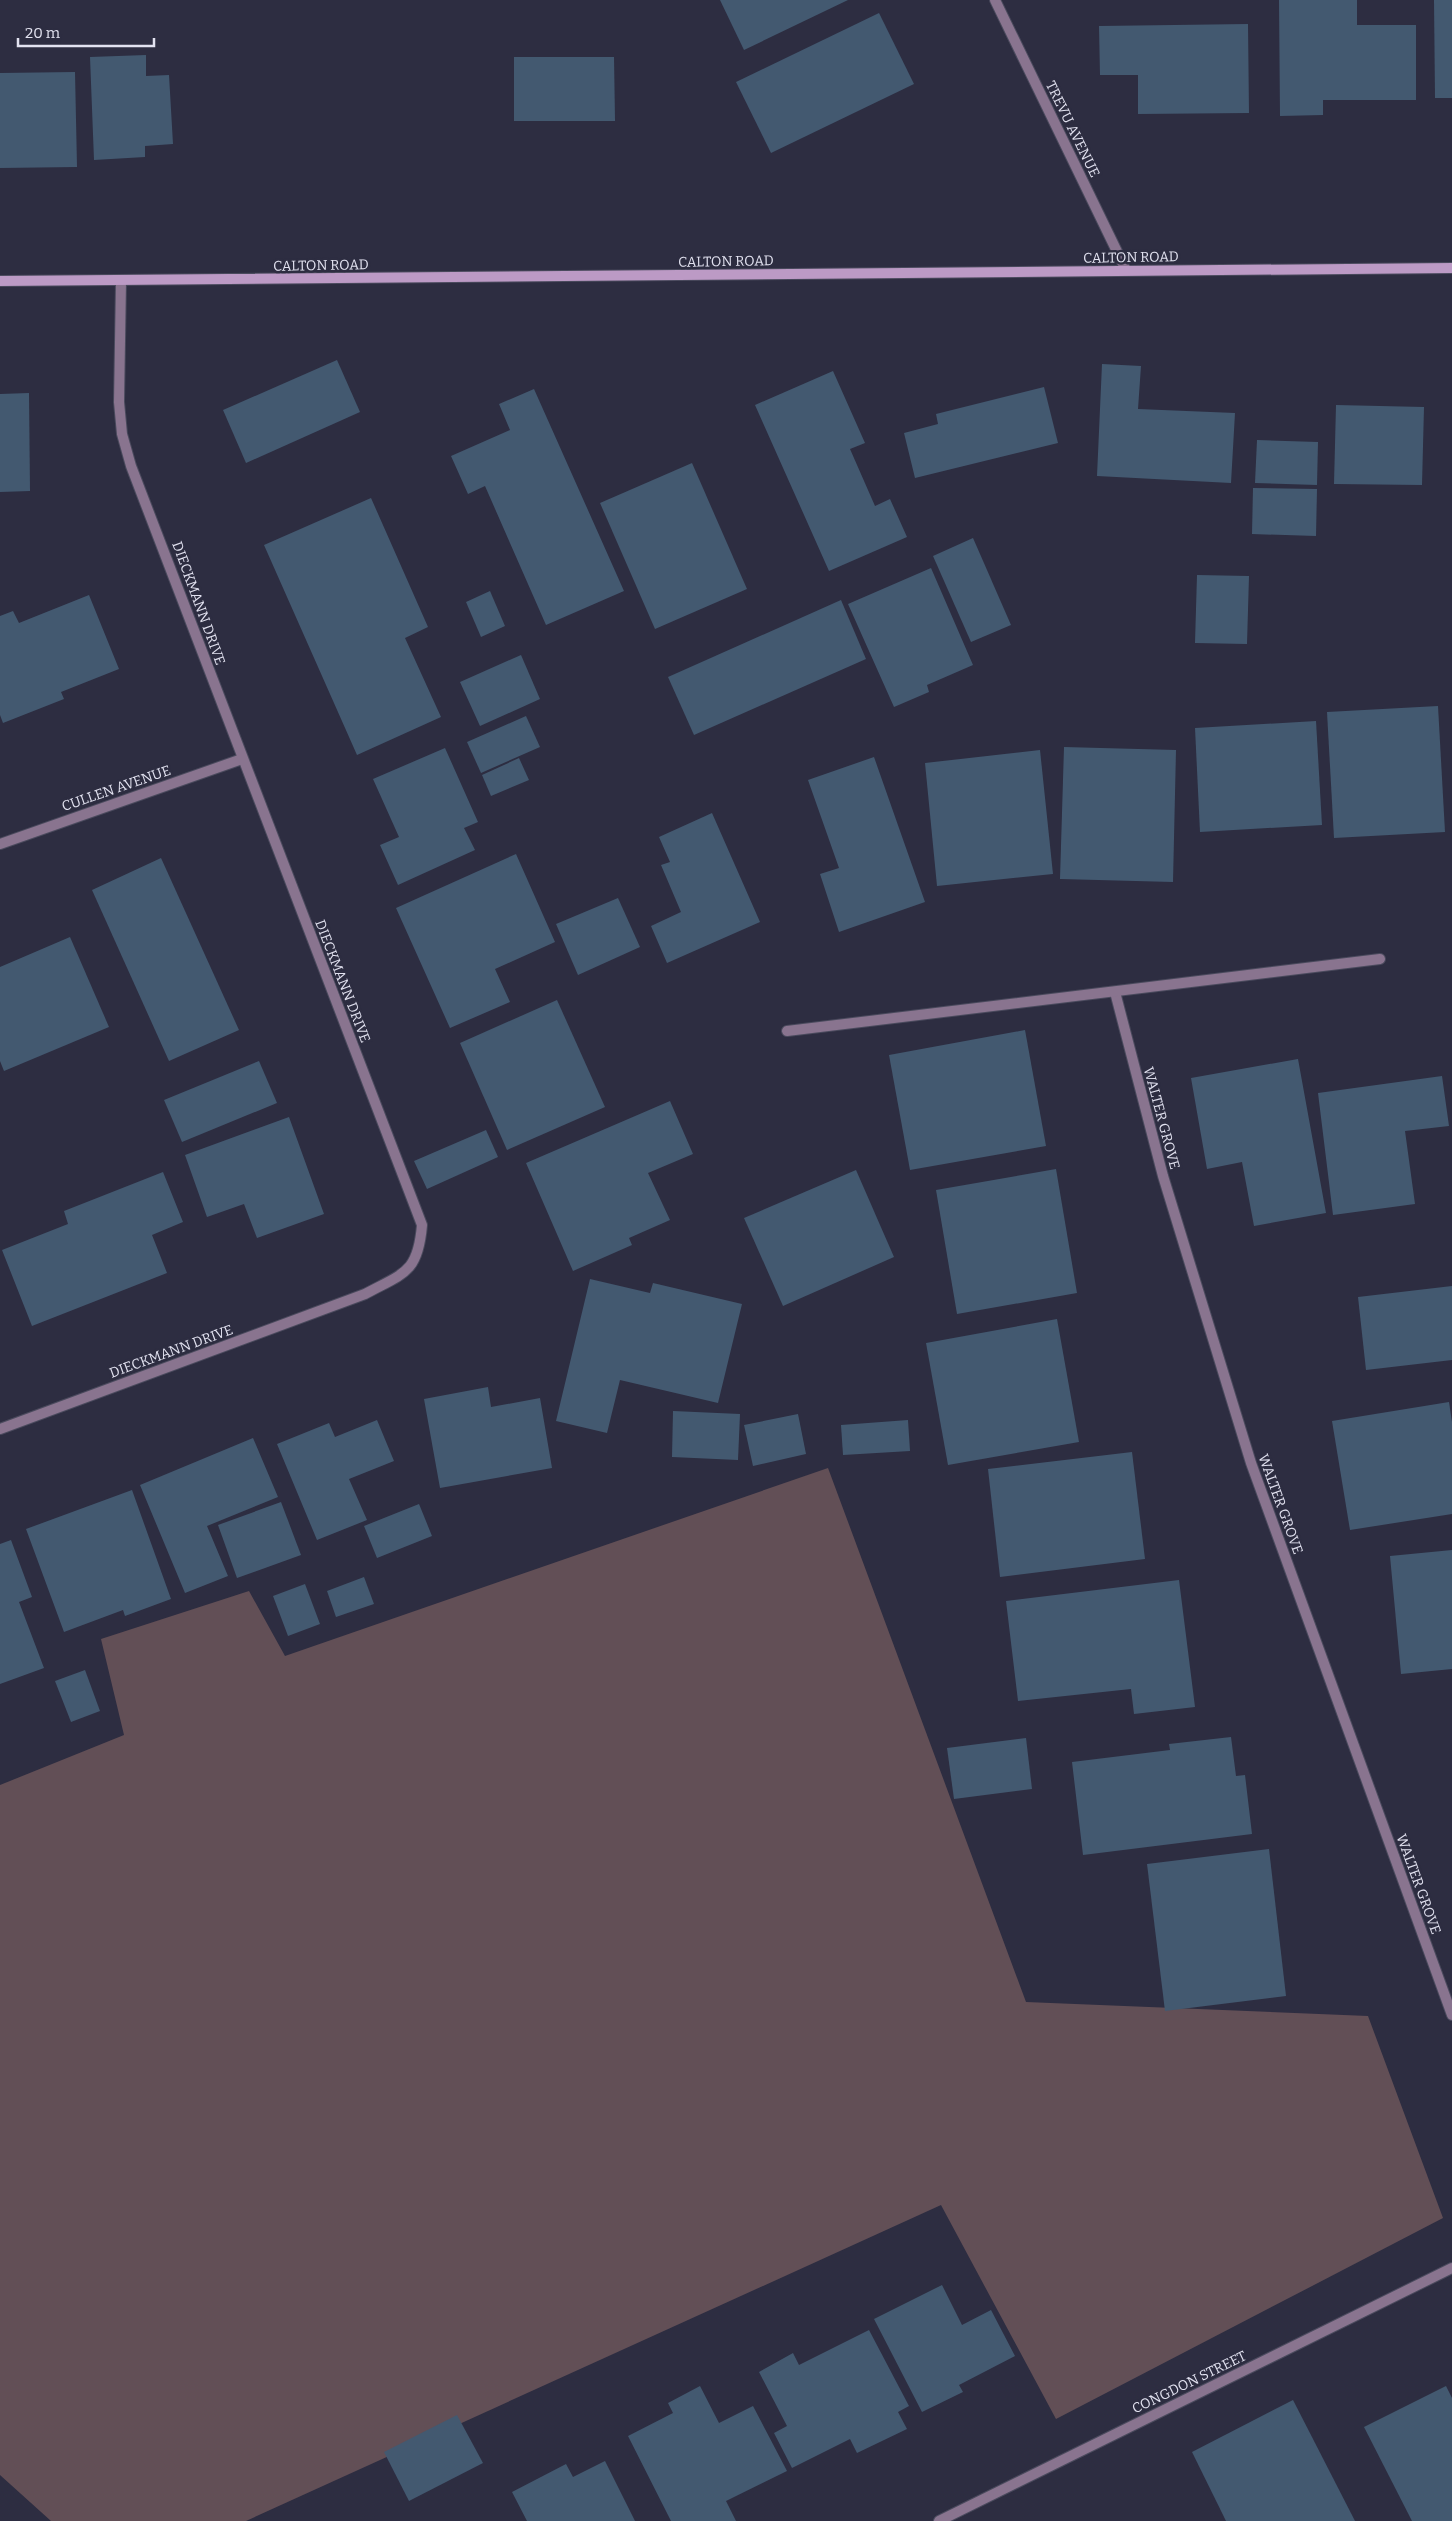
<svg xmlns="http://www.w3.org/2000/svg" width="1452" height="2521" font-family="Bitter,serif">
  <rect width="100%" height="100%" fill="#2d2d41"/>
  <!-- green -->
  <path fill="#624f56" d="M828,1468L1026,2002L1368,2016L1443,2218L1056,2419L941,2205L246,2521H51L0,2475V1785L124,1735L101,1639L249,1591L285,1656Z"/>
  <!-- building -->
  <g fill="#435970">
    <path d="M720,0H848L744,50Z"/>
    <path d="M1279,0H1357V25H1416V100H1323V115L1280,116Z"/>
    <path d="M1434,0H1452V98H1435Z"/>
    <path d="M879,13L914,84L771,153L736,82Z"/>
    <path d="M1248,24L1249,113L1138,114V75H1100L1099,26Z"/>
    <path d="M146,55V76L169,75L173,144L145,146V157L94,160L90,57Z"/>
    <path d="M514,57H614L615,121H514Z"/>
    <path d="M75,72L77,167L0,168V73Z"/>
    <path d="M337,360L360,412L246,463L223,410Z"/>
    <path d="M1102,364L1141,366L1138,409L1235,413L1231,483L1097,476Z"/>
    <path d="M833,371L865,443L850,449L875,506L890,499L907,537L829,571L755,405Z"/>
    <path d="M1044,387L1058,443L915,478L904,433L938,424L936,414Z"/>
    <path d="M534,389L624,591L546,625L485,486L468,494L451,456L510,430L499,404Z"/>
    <path d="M29,393L30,491L0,492V394Z"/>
    <path d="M1336,405L1424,407L1422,485L1334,484Z"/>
    <path d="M1257,440L1318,442L1317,485L1255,483Z"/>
    <path d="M692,463L747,589L655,629L600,503Z"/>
    <path d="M1253,488L1317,489L1316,536L1252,534Z"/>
    <path d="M371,498L428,627L405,638L441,717L357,755L264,545Z"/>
    <path d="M973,538L1011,625L971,642L933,556Z"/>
    <path d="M931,568L973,665L927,685L929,692L894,707L848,604Z"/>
    <path d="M1197,575L1249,576L1247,644L1195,643Z"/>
    <path d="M490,591L505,626L481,637L466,602Z"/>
    <path d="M89,595L119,669L61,692L64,699L3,723L0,715V616L13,611L19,623Z"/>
    <path d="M841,600L866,659L694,735L668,677Z"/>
    <path d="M521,655L540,699L480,726L460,682Z"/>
    <path d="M1438,706L1445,832L1334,838L1327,712Z"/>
    <path d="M526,716L540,747L481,773L467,742Z"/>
    <path d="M1316,721L1322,825L1200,832L1195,728Z"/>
    <path d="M1064,747L1176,750L1173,882L1060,879Z"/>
    <path d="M445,748L478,822L464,828L475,850L398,885L380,845L399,837L373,779Z"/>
    <path d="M1040,750L1053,874L937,886L925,763Z"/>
    <path d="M874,757L925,902L839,932L820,874L839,868L808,780Z"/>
    <path d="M519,758L529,780L491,796L482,775Z"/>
    <path d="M712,813L760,922L667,963L651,926L681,912L661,865L670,862L659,837Z"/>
    <path d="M516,854L555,942L495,969L510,1002L450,1028L396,908Z"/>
    <path d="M161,858L239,1030L169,1061L92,890Z"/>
    <path d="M618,898L640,947L578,975L556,924Z"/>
    <path d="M70,937L109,1027L4,1071L0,1061V967Z"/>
    <path d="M557,1000L605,1107L507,1150L460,1043Z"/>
    <path d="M1025,1030L1046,1146L910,1170L889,1055Z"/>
    <path d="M1298,1059L1326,1213L1254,1226L1242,1162L1207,1169L1191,1078Z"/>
    <path d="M259,1061L277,1103L182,1142L164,1100Z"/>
    <path d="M1442,1076L1449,1126L1405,1131L1415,1204L1333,1215L1318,1093Z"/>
    <path d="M670,1101L693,1154L648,1173L670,1220L629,1238L632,1245L573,1271L526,1163Z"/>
    <path d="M289,1117L324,1214L257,1238L244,1204L207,1217L185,1155Z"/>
    <path d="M486,1130L498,1157L427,1189L414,1161Z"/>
    <path d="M1056,1169L1077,1293L957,1314L936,1190Z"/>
    <path d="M856,1170L894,1257L783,1306L744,1218Z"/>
    <path d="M163,1172L183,1222L152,1235L167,1273L32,1326L2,1250L68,1224L64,1211Z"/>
    <path d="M590,1279L650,1293L653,1283L742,1304L718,1403L620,1380L607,1433L556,1421Z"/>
    <path d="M1452,1286V1360L1366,1370L1358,1297Z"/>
    <path d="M1057,1319L1079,1442L948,1465L926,1343Z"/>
    <path d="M488,1387L491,1407L540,1398L552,1468L440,1488L424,1399Z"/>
    <path d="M1449,1402L1452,1422V1514L1350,1530L1332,1421Z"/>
    <path d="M673,1411L740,1414L738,1460L672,1457Z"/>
    <path d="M798,1414L806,1454L753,1466L744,1425Z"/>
    <path d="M377,1420L394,1461L349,1479L367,1520L317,1540L277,1444L329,1423L335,1437Z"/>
    <path d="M908,1420L910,1451L843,1455L841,1425Z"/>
    <path d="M253,1438L278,1497L207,1526L228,1576L185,1593L140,1485Z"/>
    <path d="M1132,1452L1145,1559L1000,1577L988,1469Z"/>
    <path d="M132,1490L171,1599L125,1616L123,1610L64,1632L26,1529Z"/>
    <path d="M281,1502L301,1555L237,1578L218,1525Z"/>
    <path d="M419,1504L432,1536L377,1558L364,1526Z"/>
    <path d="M11,1540L32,1597L19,1602L44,1668L0,1684V1544Z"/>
    <path d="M1452,1550V1669L1401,1674L1390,1556Z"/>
    <path d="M364,1577L374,1604L336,1617L327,1591Z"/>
    <path d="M1179,1580L1195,1707L1134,1714L1131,1689L1018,1701L1006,1601Z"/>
    <path d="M305,1584L320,1624L288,1636L273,1596Z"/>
    <path d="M85,1670L100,1711L71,1722L55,1681Z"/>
    <path d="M1231,1737L1236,1776L1245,1775L1252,1834L1083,1855L1072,1762L1170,1750L1169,1744Z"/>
    <path d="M1026,1738L1032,1789L954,1799L947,1748Z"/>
    <path d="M1269,1849L1286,1996L1165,2011L1147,1864Z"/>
    <path d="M942,2285L962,2325L991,2310L1015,2356L959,2385L963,2392L922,2412L874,2319Z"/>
    <path d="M869,2330L909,2406L898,2412L907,2429L857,2453L850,2439L792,2468L774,2433L787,2426L759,2372L793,2353L799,2365Z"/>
    <path d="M700,2386L719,2423L753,2406L787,2471L726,2501L736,2521H671L628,2436L673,2413L668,2403Z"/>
    <path d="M1446,2386L1452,2398V2521H1412L1364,2427Z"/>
    <path d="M1293,2400L1355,2521H1226L1192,2452Z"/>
    <path d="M457,2415L483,2463L409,2501L384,2452Z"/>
    <path d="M605,2461L635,2521H527L512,2492L566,2464L573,2477Z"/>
  </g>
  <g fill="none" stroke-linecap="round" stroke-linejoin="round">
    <!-- minor casing -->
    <g stroke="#4a4a5d" stroke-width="12">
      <g id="minor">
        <path d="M995,0L1126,270"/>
        <path d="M0,844L242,759"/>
        <path d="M1115,992L1163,1176L1251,1463L1452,2015"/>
        <path d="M787,1031L1380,959"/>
        <path d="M0,1429L365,1294C404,1273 418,1273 422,1225L131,466L122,434L119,402L121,281"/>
        <path d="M939,2521L1452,2268"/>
      </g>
    </g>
    <!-- secondary casing -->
    <g stroke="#4a4a5d" stroke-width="12">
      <path id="secondary" d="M0,281L1452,268"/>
    </g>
    <!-- minor -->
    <use href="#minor" stroke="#89748f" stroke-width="10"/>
    <!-- secondary -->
    <use href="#secondary" stroke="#bc9ac5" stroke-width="10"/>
  </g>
  <g text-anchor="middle" stroke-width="5" stroke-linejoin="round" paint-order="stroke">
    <!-- street labels -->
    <g font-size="14" fill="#e2e2f0" stroke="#2d2d41">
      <text transform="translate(1073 129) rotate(64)" y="5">TREVU AVENUE</text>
      <text transform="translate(1131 257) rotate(-1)" y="5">CALTON ROAD</text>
      <text transform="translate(726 261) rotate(-1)" y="5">CALTON ROAD</text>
      <text transform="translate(321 265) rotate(-1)" y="5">CALTON ROAD</text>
      <text transform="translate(199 603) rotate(70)" y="5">DIECKMANN DRIVE</text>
      <text transform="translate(116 788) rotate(-19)" y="5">CULLEN AVENUE</text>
      <text transform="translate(343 981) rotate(69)" y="5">DIECKMANN DRIVE</text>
      <text transform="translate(1162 1118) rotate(75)" y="5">WALTER GROVE</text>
      <text transform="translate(171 1351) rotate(-20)" y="5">DIECKMANN DRIVE</text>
      <text transform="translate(1281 1504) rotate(70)" y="5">WALTER GROVE</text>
      <text transform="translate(1419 1884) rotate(70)" y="5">WALTER GROVE</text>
      <text transform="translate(1189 2382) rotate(-26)" y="5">CONGDON STREET</text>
    </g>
  </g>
  <!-- scale -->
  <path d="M18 38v8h136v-8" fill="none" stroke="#e2e2f0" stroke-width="2.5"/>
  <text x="25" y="38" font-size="15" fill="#e2e2f0" stroke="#2d2d41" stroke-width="4" paint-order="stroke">20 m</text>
</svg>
